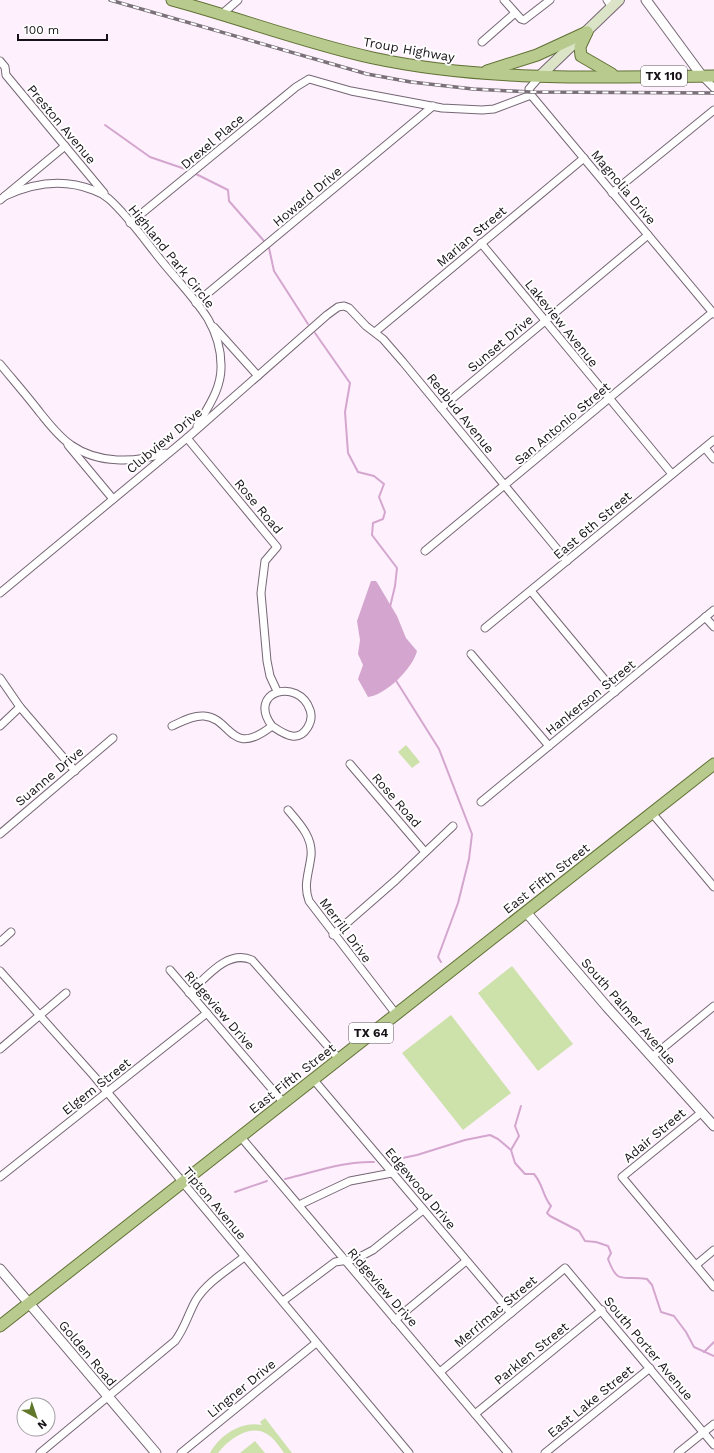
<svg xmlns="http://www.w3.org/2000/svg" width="714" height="1453" font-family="'Work Sans',sans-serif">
  <rect width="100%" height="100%" fill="#fef0fc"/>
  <!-- green -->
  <g fill="#cde1ab">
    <path d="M406,745L420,762L412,768L398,752Z"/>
    <path d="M512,966L573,1044L538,1071L478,993Z"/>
    <path d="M451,1015L511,1093L463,1130L402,1053Z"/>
    <path d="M265,1418L292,1453H284C279,1446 274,1438 267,1434C250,1423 228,1440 218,1453H210C220,1435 241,1421 262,1425L260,1422Z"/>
    <path d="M255,1441L265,1453H240Z"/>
  </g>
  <!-- water -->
  <path fill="#d4a6cf" d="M371,581H376L378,584L397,616L406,638L417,651C413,668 386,695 368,697L358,679L363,665L358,654L360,640L357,621Z"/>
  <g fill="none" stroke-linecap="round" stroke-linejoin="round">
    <!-- stream -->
    <g stroke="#d4a6cf" stroke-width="2">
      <path d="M105,125L150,157L188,170"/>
      <path d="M196,174L228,190L229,201L264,241"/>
      <path d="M269,248L274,271L308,324"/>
      <path d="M315,333L350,383L345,412L348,453L358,472L374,476L384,484L379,497L385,512L383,519L373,523L372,535L397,568L395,586L390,607"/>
      <path d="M395,679L439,749L472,834L469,859L458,903L438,957L441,962"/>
      <path d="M511,1150L519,1136L515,1126L521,1106"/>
      <path d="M393,1160L417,1155L465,1140L490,1135L498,1139L511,1150L515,1163L525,1174H534C544,1186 542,1195 551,1206L547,1213L550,1216L579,1231L585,1241L596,1242L608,1246L611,1253L608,1259C618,1286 622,1275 647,1279L652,1285L661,1312L674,1316L686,1332L694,1347L714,1356"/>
      <path d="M285,1179C315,1172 344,1161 374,1162"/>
      <path d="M235,1192L267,1181"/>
      <path d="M704,1352L714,1342"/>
    </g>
    <!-- minor casing -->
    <g stroke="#756774" stroke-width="9">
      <g id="minor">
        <path d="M504,0L521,19L524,20L550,0"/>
        <path d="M607,0L612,7"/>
        <path d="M222,14L238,0"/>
        <path d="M482,42L515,13"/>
        <path d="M0,61L5,67L6,75L104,193"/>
        <path d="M541,75L529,89L531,95L714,314"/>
        <path d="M702,76L714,88"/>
        <path d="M612,193L714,110"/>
        <path d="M5,196C33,183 63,178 93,190C99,192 104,195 109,199C128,216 144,239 160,259C176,279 195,298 208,319C216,333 221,349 221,365C222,388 208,407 197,426"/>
        <path d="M0,200L65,146"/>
        <path d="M130,223L296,87L309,79L351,91L442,108L482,110L494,109L531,95"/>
        <path d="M481,243L672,474"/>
        <path d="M196,303L433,106"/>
        <path d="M214,327L258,376"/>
        <path d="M375,332L584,158"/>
        <path d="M0,364C14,381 28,397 41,414C50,425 59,437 71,445C98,464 135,463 165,453"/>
        <path d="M441,408L648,235"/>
        <path d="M187,438L277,547L265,561L261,593L267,661L270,676L277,691"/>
        <path d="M68,445L113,499"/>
        <path d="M705,448L714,459"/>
        <path d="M425,551L713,312"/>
        <path d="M531,591L615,692"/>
        <path d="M0,593L187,438L327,315L338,307L344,306L349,308L366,326L383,339L403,362L567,561"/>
        <path d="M705,617L714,627"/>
        <path d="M485,628L714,440"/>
        <path d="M471,654L549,746"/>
        <path d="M0,678L20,707L75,771"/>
        <path d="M0,726L20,707"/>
        <path d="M172,726C181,722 193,715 204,716C232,718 230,759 272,726C278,730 285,735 292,736C305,738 314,721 310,710C299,677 246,691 272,726"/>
        <path d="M350,764L425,852"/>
        <path d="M481,802L714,610"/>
        <path d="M288,810C299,823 313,837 311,856C309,873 303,885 309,901L396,1014"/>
        <path d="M652,813L714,887"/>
        <path d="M0,834L113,738"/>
        <path d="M333,935L396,880L453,826"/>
        <path d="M0,942L11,932"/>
        <path d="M170,970L283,1102"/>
        <path d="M0,971L93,1075L409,1453"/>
        <path d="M189,993C206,978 227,949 252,960L339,1059"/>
        <path d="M0,1049L66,993"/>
        <path d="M652,1057L714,1006"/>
        <path d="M313,1079L511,1313"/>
        <path d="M702,1112L622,1177L714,1287"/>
        <path d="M240,1136L508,1453"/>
        <path d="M0,1177L207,1013"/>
        <path d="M299,1205L350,1181L392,1173"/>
        <path d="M696,1265L714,1250"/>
        <path d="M283,1301L335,1262L356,1259L373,1250L423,1210"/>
        <path d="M395,1320L466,1261"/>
        <path d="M440,1372L565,1268L714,1445"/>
        <path d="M475,1414L602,1310"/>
        <path d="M40,1453L175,1341C185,1328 188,1314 196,1300C207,1282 228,1270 244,1257"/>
        <path d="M181,1453L316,1343"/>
        <path d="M545,1453L650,1368"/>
        <path d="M678,1453L714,1424"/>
      </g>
    </g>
    <!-- tertiary casing -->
    <g stroke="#756774" stroke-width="11">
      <g id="tertiary">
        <path d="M646,0L702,76"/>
        <path d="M526,912L607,1007L714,1126"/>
        <path d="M0,1269L156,1453"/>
      </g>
    </g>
    <!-- secondary casing -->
    <g stroke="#756774" stroke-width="12">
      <path id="secondary" d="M541,75L619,0"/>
    </g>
    <!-- primary casing -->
    <g stroke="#607234" stroke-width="13">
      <g id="primary">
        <path d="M172,0C239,18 305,43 373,58C485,82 600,77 714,76"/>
        <path d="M587,32L580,47L581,56L612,74"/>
        <path d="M487,71L537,55L587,32"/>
        <path d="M0,1326L714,764"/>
      </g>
    </g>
    <!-- minor -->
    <use href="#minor" stroke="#fff" stroke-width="7"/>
    <!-- tertiary -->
    <use href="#tertiary" stroke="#fff" stroke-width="9"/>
    <!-- secondary -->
    <use href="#secondary" stroke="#dbe4c7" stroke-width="10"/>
    <!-- primary -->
    <use href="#primary" stroke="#b8ca8e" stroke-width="11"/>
    <!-- rail casing -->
    <g stroke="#7a7179" stroke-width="3.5">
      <path id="rail" d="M110,0L367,74L411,82L473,89L530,92L714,93"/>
    </g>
    <!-- rail -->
    <use href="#rail" stroke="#fff" stroke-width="2" stroke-dasharray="6" stroke-linecap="butt"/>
  </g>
  <g text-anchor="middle" stroke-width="4" stroke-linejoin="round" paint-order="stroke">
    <!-- shield labels -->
    <g fill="#fff" stroke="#5d595d" stroke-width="1">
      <rect x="641" y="66" width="46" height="20" rx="3"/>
      <rect x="349" y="1023" width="44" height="20" rx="3"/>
    </g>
    <g font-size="12" font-weight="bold" fill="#171217">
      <text x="664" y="80">TX 110</text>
      <text x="371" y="1037">TX 64</text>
    </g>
    <!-- street labels -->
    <g font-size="13" fill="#171217" stroke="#fff">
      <text transform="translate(409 49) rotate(10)" y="5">Troup Highway</text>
      <text transform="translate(62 124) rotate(50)" y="5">Preston Avenue</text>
      <text transform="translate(212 141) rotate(-40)" y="5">Drexel Place</text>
      <text transform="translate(624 187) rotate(50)" y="5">Magnolia Drive</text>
      <text transform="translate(307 196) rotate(-40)" y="5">Howard Drive</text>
      <text transform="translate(471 236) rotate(-40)" y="5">Marian Street</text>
      <text transform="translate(172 256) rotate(51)" y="5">Highland Park Circle</text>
      <text transform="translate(562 323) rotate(51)" y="5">Lakeview Avenue</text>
      <text transform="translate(500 343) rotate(-40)" y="5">Sunset Drive</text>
      <text transform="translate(461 413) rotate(51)" y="5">Redbud Avenue</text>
      <text transform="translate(562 423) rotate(-40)" y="5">San Antonio Street</text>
      <text transform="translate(164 440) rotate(-40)" y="5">Clubview Drive</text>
      <text transform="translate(259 506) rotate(50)" y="5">Rose Road</text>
      <text transform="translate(592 525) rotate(-40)" y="5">East 6th Street</text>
      <text transform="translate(590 697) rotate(-39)" y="5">Hankerson Street</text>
      <text transform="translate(49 776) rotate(-40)" y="5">Suanne Drive</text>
      <text transform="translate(397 800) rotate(49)" y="5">Rose Road</text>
      <text transform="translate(546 878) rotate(-38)" y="5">East Fifth Street</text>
      <text transform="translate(346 930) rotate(53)" y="5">Merrill Drive</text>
      <text transform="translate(220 1010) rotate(49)" y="5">Ridgeview Drive</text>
      <text transform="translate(629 1011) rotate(49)" y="5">South Palmer Avenue</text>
      <text transform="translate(292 1078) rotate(-38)" y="5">East Fifth Street</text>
      <text transform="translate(96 1086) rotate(-38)" y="5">Elgem Street</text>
      <text transform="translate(654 1135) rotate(-40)" y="5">Adair Street</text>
      <text transform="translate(421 1188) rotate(50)" y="5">Edgewood Drive</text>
      <text transform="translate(215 1203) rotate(50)" y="5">Tipton Avenue</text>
      <text transform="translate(383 1287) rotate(49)" y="5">Ridgeview Drive</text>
      <text transform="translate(495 1311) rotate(-40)" y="5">Merrimac Street</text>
      <text transform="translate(649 1348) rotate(50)" y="5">South Porter Avenue</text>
      <text transform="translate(88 1353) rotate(50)" y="5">Golden Road</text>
      <text transform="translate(531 1353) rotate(-39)" y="5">Parklen Street</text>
      <text transform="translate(241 1388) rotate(-39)" y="5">Lingner Drive</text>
      <text transform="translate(590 1401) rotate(-39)" y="5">East Lake Street</text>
    </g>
  </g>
  <!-- north arrow -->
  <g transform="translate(36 1417) rotate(140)"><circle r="19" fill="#ffffff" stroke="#a2a0a2"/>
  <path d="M0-3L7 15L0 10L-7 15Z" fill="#61782a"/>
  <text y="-6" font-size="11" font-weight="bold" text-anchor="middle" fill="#171217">N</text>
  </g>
  <!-- scale -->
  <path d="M18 34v6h89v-6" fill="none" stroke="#171217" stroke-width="2"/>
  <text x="24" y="34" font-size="12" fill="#171217" stroke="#ffffff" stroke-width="3" paint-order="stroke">100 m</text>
</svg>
